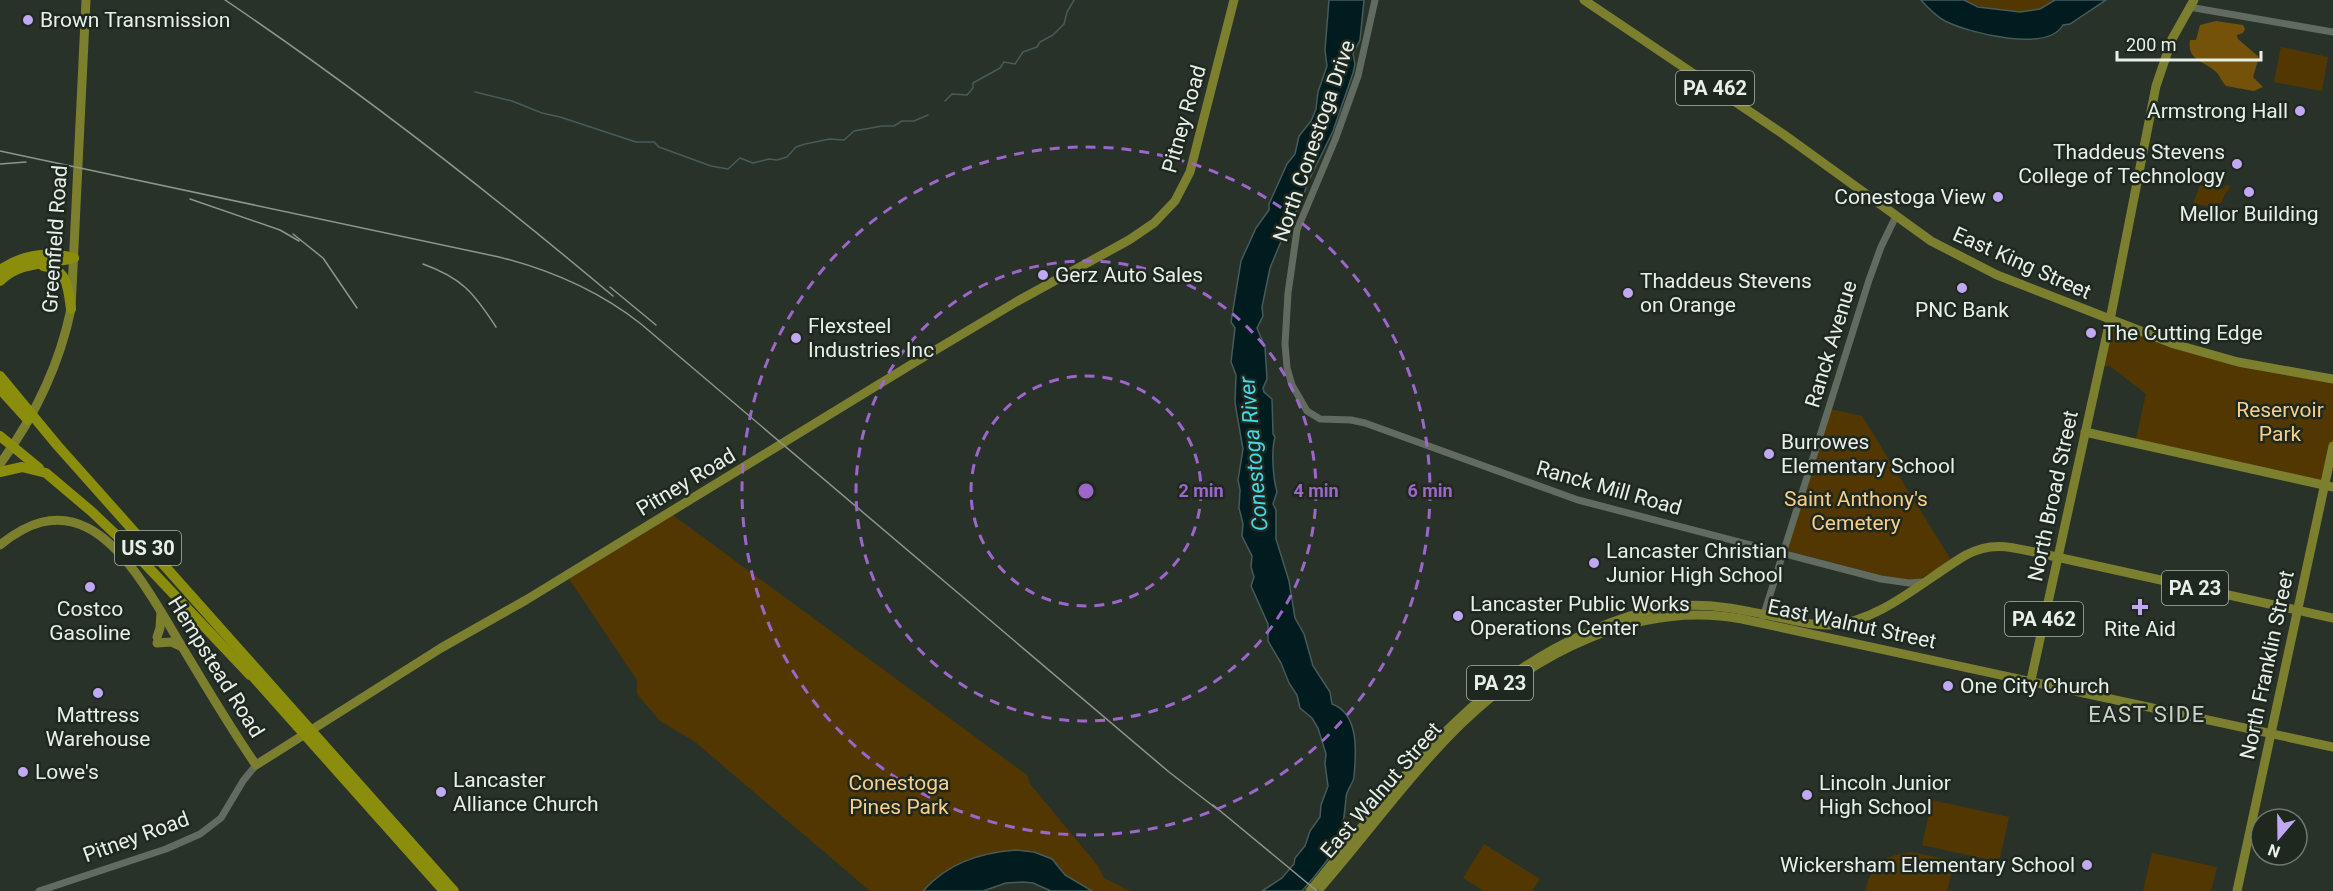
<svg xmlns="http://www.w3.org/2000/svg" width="2333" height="891" font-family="Roboto,sans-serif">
  <rect width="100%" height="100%" fill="#293228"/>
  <!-- green -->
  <g fill="#523800">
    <path d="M1964,0H2055C2030,20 1991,12 1964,0Z"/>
    <path d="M2281,47L2328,57L2322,91L2274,82Z"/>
    <path d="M2200,185L2224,189L2225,185L2231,186L2224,196L2222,202L2214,207L2193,204Z"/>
    <path d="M2110,320L2174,344L2333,379V446L2325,485L2135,443L2146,394L2110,366H2100Z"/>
    <path d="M1831,409L1862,416L1951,560L1919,580L1903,581L1786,550Z"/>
    <path d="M670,513L1027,775L1030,784L1098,866L1104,878L1130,891H1067L1033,873L958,891H870L694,741L660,721L637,694V680L569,579Z"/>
    <path d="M1932,800L2009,817L1999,862L1922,845Z"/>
    <path d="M1484,844L1540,879L1532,891H1484L1463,878Z"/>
    <path d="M1911,852L1946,859L1953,867L1947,891H1865C1873,861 1882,857 1911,852Z"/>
    <path d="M2152,853L2217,867L2211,891H2143Z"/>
  </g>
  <!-- forest -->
  <path fill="#745209" d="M2216,21L2243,25L2245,29L2243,33L2237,35L2238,39L2259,57L2253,77L2263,87L2254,91L2226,86C2221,81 2220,75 2215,71C2202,60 2187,60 2190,40H2196L2200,25Z"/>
  <!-- water -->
  <g fill="#001c1f" stroke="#465b5b" stroke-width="1.5">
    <path d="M1329,0H1364L1360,40L1353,54L1355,64L1353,73L1333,131L1308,182L1299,207L1289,222L1270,268L1262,307L1263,316L1257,328L1265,347L1267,379L1263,388L1264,392L1272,399L1273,434L1275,437C1271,451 1273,478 1277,492L1273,504L1276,510V539L1289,581L1295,618L1304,634L1313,666L1330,692L1332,704C1360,714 1356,754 1354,777C1353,784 1346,790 1346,798C1345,807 1343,831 1340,839C1337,850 1311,881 1302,891H1262L1282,878L1294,864L1295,858L1305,846L1310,831L1320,817L1321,805L1328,786L1325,764L1326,754L1318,728L1312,718L1300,708L1297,695L1289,683L1281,663L1268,641V624L1251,586L1254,577L1251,567L1252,556L1242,536L1243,524L1239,508L1240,490L1238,480L1243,449L1235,403L1236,375L1231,362L1235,328L1231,322L1241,261L1256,228L1269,210V204L1287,164L1295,154L1299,136L1311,121L1316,109L1318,92L1327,66L1325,50Z"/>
    <path d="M1921,0H1964L1978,7L2020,12L2040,9L2055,0H2106L2070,24L2063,25C2047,53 1969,33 1945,21C1936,16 1928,8 1921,0Z"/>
    <path d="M1016,850L1034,852L1052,859L1065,875L1092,891H1051L1033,883L1023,882L1006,883L983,891H923C948,863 979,853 1016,850Z"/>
  </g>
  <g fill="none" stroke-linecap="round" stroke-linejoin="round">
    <!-- stream -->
    <g stroke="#465b5b" stroke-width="1.5">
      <path d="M475,92L512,101L542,113L560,117L636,142H654L659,147L711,166L728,169L740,158L753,163L769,159L777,160L787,157L796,147L805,144L830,139L844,140L854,131L882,126H894L902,121H914L928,115"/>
      <path d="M945,101L952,94L967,95L973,88V83L1000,68L1004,62L1015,64L1023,52L1037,47L1040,42L1053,35L1064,24L1067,12L1074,0"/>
    </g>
    <!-- minor -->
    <g stroke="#626b60" stroke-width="7">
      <path d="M1375,0L1358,76L1335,140L1297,230L1288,293L1285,344L1287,368L1292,385L1307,411L1320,419L1351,420L1365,423L1578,500L1881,579L1909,583L1922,582"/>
      <path d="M2189,7L2333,32"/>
      <path d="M1763,617L1869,280L1881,247L1896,216"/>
      <path d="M39,891L166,849L200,834L221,818L243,781L256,765"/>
    </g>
    <!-- major -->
    <g stroke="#7b7f2e" stroke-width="9">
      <path d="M1584,0L1783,134L1931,241L1997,275L2174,344L2238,362L2333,379"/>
      <path d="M2085,432L2333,487"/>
      <path d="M0,464C35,416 59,367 71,309L86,0"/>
      <path d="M0,545C26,524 55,511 88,528C128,549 158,607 181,645C205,685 229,726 256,765L441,648L526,600L917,361L1016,302L1129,240L1154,223L1175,201L1190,172L1234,0"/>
      <path d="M157,637L160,628L161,612"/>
      <path d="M157,643L171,642L182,647"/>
      <path d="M2031,680L2110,320L2156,86L2172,39L2194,0"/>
      <path d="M1321,887C1368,833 1410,774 1461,724C1534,653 1638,600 1742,619L2333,747"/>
      <path d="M1310,891C1392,792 1462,688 1584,634C1614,620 1646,609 1679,606C1714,603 1748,611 1782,618C1798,622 1815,626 1831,625C1880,622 1925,579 1966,555C1994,540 2014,548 2043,554L2333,618"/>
      <path d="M2237,891L2333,446"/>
    </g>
    <!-- highway -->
    <g stroke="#8b8d0c" stroke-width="10">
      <path d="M43,266C68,269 68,288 71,309"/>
      <path d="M0,270C22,255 48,251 74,258"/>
      <path d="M0,281C21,260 48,265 74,258"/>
      <path d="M0,376L57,445L454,891"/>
      <path d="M0,389L28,420"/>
      <path d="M0,436L39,468"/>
      <path d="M0,472L22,467L46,473L91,511L132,550L250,675"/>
      <path d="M248,671L444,891"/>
    </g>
    <!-- rail -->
    <g stroke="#8d958d" stroke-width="1.5">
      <path d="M225,0C360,91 488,191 613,296"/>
      <path d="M0,151L499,257C551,270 599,291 641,324L1169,772L1217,809"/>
      <path d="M0,164L26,162"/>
      <path d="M190,199L280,230L299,241"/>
      <path d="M293,234L323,258L357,308"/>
      <path d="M423,264C462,278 474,293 496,327"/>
      <path d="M610,287L656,325"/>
      <path d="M1213,805L1317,891"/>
    </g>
  </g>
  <!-- distance rings -->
  <g fill="none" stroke="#9c66cb" stroke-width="3" stroke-dasharray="10 8">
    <circle cx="1086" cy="491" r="115"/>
    <circle cx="1086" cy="491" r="230"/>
    <circle cx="1086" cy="491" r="344"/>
  </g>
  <!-- markers -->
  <g fill="#c1a8f3" stroke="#1f281e" stroke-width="2">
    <circle cx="28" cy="20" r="6"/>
    <circle cx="2300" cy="111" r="6"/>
    <circle cx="2237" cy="164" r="6"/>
    <circle cx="2249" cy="192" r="6"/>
    <circle cx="1998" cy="197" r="6"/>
    <circle cx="1043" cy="275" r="6"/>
    <circle cx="1962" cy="288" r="6"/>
    <circle cx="1628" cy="293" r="6"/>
    <circle cx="2091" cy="333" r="6"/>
    <circle cx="796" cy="338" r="6"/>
    <circle cx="1769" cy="454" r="6"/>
    <circle cx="1594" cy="563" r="6"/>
    <circle cx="90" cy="587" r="6"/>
    <path d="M2137 598h6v6h6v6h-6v6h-6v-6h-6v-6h6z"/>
    <circle cx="1458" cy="616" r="6"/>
    <circle cx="1948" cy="686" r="6"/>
    <circle cx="98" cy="693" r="6"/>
    <circle cx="23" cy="772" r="6"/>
    <circle cx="441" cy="792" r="6"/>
    <circle cx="1807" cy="795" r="6"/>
    <circle cx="2087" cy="865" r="6"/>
  </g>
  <g text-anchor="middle" stroke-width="5" stroke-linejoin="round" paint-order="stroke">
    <!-- shield labels -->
    <g fill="#1f281e" stroke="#acb3ab" stroke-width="1.5">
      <rect x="1676" y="71" width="78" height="34" rx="4.5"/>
      <rect x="115" y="531" width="66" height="34" rx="4.5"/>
      <rect x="2162" y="571" width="66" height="34" rx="4.5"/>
      <rect x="2005" y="602" width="78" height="34" rx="4.5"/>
      <rect x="1467" y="666" width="66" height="34" rx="4.5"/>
    </g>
    <g font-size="20" font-weight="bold" fill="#e8eee8">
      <text x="1715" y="95">PA 462</text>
      <text x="148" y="555">US 30</text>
      <text x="2195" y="595">PA 23</text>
      <text x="2044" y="626">PA 462</text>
      <text x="1500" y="690">PA 23</text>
    </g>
    <!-- poi labels -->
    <g font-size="21" fill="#e8eee8" stroke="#1f281e" text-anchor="start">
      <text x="40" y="27">Brown Transmission</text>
      <text x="2288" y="118" text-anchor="end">Armstrong Hall</text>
      <text x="2225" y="159" text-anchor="end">Thaddeus Stevens<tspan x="2225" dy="24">College of Technology</tspan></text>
      <text x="1986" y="204" text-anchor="end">Conestoga View</text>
      <text x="2249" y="221" text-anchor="middle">Mellor Building</text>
      <text x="1055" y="282">Gerz Auto Sales</text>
      <text x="1640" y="288">Thaddeus Stevens<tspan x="1640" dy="24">on Orange</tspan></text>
      <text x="1962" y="317" text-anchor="middle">PNC Bank</text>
      <text x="808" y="333">Flexsteel<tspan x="808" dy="24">Industries Inc</tspan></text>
      <text x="2103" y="340">The Cutting Edge</text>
      <text x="1781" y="449">Burrowes<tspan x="1781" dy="24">Elementary School</tspan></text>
      <text x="1606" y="558">Lancaster Christian<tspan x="1606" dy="24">Junior High School</tspan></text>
      <text x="1470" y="611">Lancaster Public Works<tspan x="1470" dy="24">Operations Center</tspan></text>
      <text x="90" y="616" text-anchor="middle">Costco<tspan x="90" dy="24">Gasoline</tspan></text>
      <text x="2140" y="636" text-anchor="middle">Rite Aid</text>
      <text x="1960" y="693">One City Church</text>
      <text x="98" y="722" text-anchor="middle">Mattress<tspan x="98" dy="24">Warehouse</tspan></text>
      <text x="35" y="779">Lowe's</text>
      <text x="453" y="787">Lancaster<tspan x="453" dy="24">Alliance Church</tspan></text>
      <text x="1819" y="790">Lincoln Junior<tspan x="1819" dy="24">High School</tspan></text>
      <text x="2075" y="872" text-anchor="end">Wickersham Elementary School</text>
    </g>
    <!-- street labels -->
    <g font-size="21" fill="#e8eee8" stroke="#1f281e">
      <text transform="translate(1184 119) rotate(-74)" y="7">Pitney Road</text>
      <text transform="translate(1314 141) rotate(-71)" y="7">North Conestoga Drive</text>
      <text transform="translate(55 239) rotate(-86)" y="7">Greenfield Road</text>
      <text transform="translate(2022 263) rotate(24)" y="7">East King Street</text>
      <text transform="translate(1831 344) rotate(-73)" y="7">Ranck Avenue</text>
      <text transform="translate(686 482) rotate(-31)" y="7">Pitney Road</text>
      <text transform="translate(1609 488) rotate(16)" y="7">Ranck Mill Road</text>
      <text transform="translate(2053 496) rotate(-78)" y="7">North Broad Street</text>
      <text transform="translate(1852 624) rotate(12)" y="7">East Walnut Street</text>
      <text transform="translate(2267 665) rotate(-78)" y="7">North Franklin Street</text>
      <text transform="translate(216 667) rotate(58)" y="7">Hempstead Road</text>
      <text transform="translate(1381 790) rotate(-49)" y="7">East Walnut Street</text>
      <text transform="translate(136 837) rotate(-20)" y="7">Pitney Road</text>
    </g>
    <!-- park labels -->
    <g font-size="21" fill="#f7ce8a" stroke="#1f281e">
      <text x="2280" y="417">Reservoir<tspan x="2280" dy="24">Park</tspan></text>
      <text x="1856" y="506">Saint Anthony's<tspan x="1856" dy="24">Cemetery</tspan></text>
      <text x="899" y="790">Conestoga<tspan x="899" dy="24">Pines Park</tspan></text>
    </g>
    <!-- water labels -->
    <g font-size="22" font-style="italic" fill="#45d8e7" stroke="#1f281e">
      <text transform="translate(1253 454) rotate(-95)" y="8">Conestoga River</text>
    </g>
    <!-- neighbourhood labels -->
    <g font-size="22" letter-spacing="1.5" fill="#cad5c9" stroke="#1f281e">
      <text x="2147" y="722">EAST SIDE</text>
    </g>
  </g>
  <circle cx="1086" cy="491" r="9" fill="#9c66cb" stroke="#1f281e" stroke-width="3"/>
  <g font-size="18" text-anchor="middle" font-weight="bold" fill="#9c66cb" stroke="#1f281e" stroke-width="5" stroke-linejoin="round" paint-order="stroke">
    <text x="1201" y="497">2 min</text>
    <text x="1316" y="497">4 min</text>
    <text x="1430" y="497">6 min</text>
  </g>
  <!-- north arrow -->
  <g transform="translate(2279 837) rotate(200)"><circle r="28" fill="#1f281e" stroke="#6f776f" stroke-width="1.5"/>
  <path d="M0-4.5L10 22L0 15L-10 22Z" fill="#c1a8f3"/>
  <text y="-9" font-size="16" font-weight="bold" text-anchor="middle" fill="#e8eee8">N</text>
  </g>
  <!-- scale -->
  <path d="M2117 51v9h144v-9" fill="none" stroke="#e8eee8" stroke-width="3"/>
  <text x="2126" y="51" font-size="18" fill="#e8eee8" stroke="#1f281e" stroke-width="4.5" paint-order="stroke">200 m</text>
</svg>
